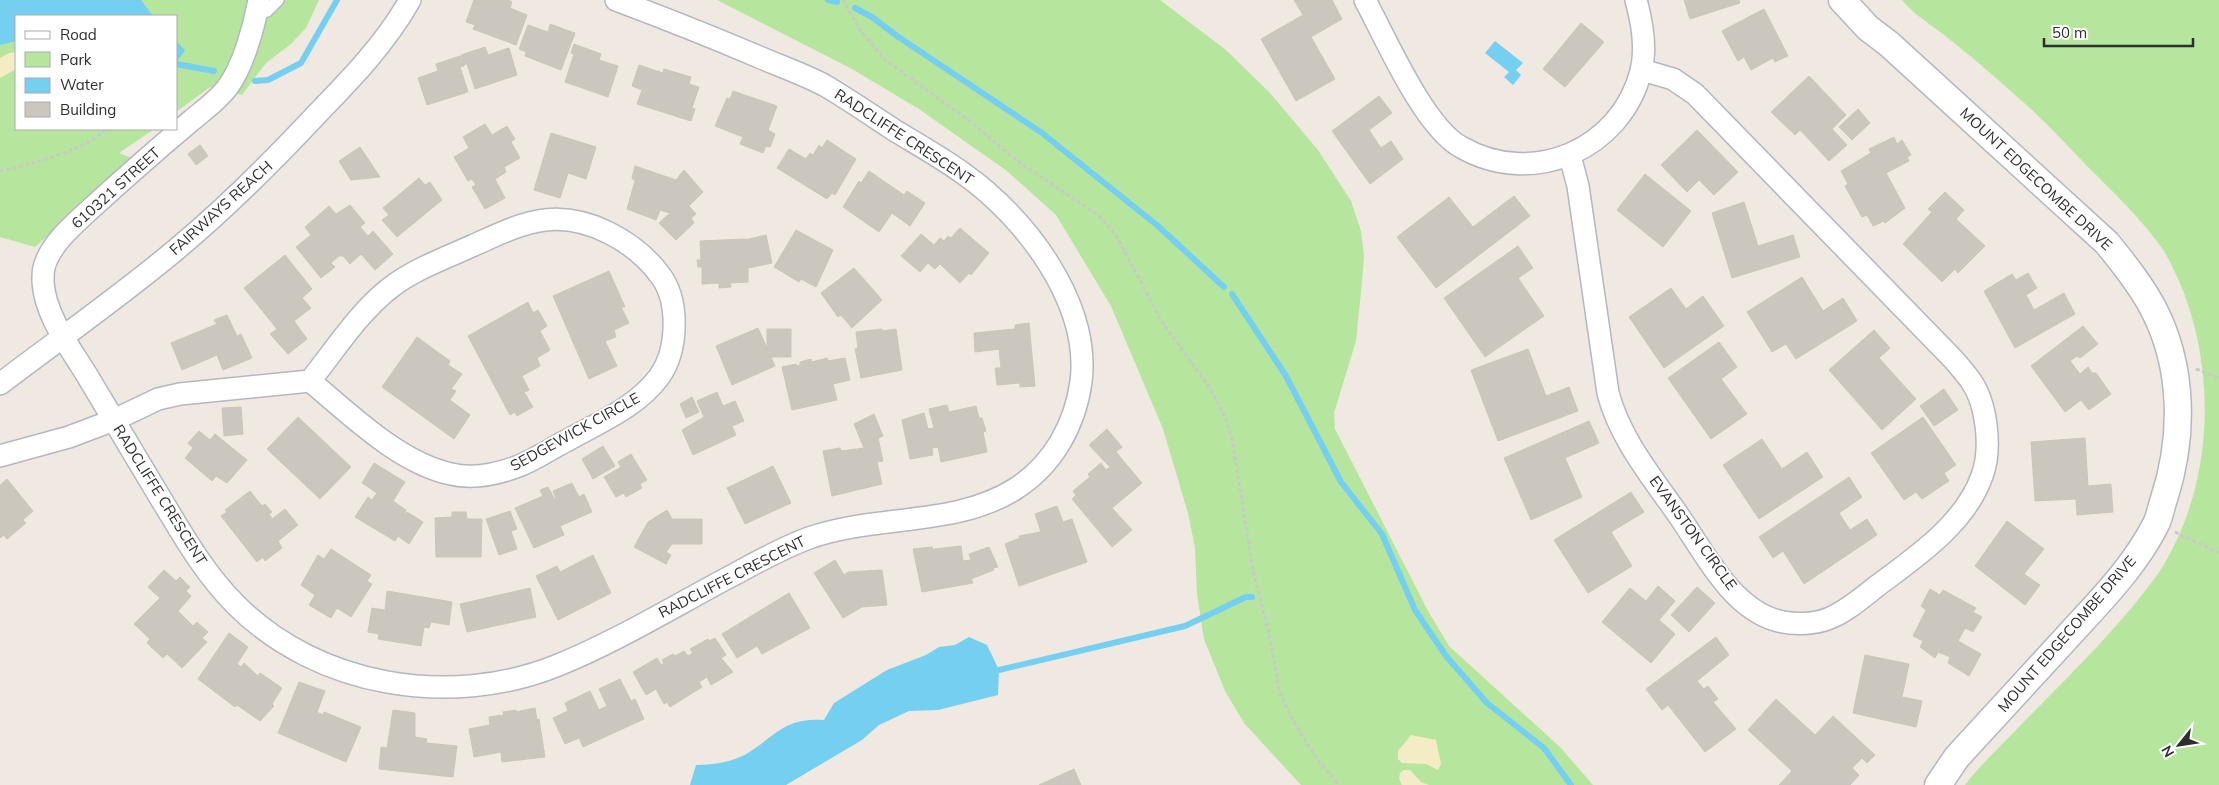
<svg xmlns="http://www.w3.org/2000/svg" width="2219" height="785" font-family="Mulish,sans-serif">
  <rect width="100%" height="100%" fill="#efe9e1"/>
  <!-- green -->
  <g fill="#b6e59e">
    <path d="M0,0H319L306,28L291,44L266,63L242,95L210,87L176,112V16H16V129H154L119,153L134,159L35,247L0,237Z"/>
    <path d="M717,0H1160L1226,50L1270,93L1318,150L1351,201L1361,231L1364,256L1362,282L1356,341L1334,413L1335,429L1428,611L1449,646L1561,748L1593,785H1301L1244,723L1225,691L1204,639L1197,594L1195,548L1188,513L1163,429L1111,306L1056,215L1007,171L919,109L852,69Z"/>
    <path d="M1902,0H2219V785H1965C1980,765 1999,748 2016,730C2065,679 2119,629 2160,571C2219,478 2219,346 2164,251C2142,219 2114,193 2087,166C2069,147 2051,127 2031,109C2004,85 1976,60 1948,38C1932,25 1914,15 1902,0Z"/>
  </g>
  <!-- sand -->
  <g fill="#f3ecc5">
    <path d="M16,52V69L0,78V58L9,53Z"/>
    <path d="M1411,735L1436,740L1441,764L1438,770L1426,764L1402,763L1398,759V751Z"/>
    <path d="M1404,770H1410L1421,782L1429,785H1402L1399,779L1400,773Z"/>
  </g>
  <!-- water -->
  <g fill="#75cff0">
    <path d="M0,0H141L153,16H16V41L0,45Z"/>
    <path d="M176,41L185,50L176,63Z"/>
    <path d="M1495,41L1523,63L1516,70L1521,75L1513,85L1504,77L1509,72L1485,53Z"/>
    <path d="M969,637L987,645L999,670L998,695L938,710L909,711L879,725L862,740L786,785H690L696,765C713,765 733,762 748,753C778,734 784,718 824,720L834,703L887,670L926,655L939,647L955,645Z"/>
  </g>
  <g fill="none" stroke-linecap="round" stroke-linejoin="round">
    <!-- stream -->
    <g stroke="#75cff0" stroke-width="6">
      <path d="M828,0L837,2"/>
      <path d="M855,8L872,17L897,36L1042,133L1158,226L1224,287"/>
      <path d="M176,64L214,71"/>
      <path d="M255,81L268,80L301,63L337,0"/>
      <path d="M1232,294L1286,376L1341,482L1382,534L1415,610L1446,656L1487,703L1544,748L1571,785"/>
      <path d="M999,670L1185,626L1246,597H1252"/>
    </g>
  </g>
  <!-- building -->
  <g fill="#cbc7bf" stroke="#cbc5ba">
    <path d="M474,0H508L512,2L510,8L527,15L516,45L473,29L475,25L466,22Z"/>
    <path d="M1294,0H1332L1342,19L1311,37L1335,79L1296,101L1261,39L1303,15Z"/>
    <path d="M1684,0H1739L1740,3L1690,19Z"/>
    <path d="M1764,9L1788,56L1775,62L1773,58L1751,70L1744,57L1738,61L1722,31Z"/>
    <path d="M1581,23L1604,42L1565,87L1543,69Z"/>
    <path d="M550,24L575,33L561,70L525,56L526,52L519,49L528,25L548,32Z"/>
    <path d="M574,44L601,54L599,60L618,66L608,97L565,82L574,54L571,53Z"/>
    <path d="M485,47L488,55L509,48L517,75L475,89L467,64L464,65L461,55Z"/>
    <path d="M460,56L464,66L460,67L468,92L427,105L418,78L438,71L436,64Z"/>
    <path d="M639,65L663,73L664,69L691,77L689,84L699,87L692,108L695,109L691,121L637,104L642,90L632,86Z"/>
    <path d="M1809,76L1846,115L1832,129L1847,145L1829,161L1800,130L1795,135L1771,112Z"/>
    <path d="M733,91L777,106L768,130L775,134L770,147L766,146L763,153L740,144L743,137L715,126L727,98L730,99Z"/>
    <path d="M1379,96L1392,113L1369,130L1381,148L1391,141L1403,159L1370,184L1332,131Z"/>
    <path d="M1858,109L1870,123L1852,140L1839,127Z"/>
    <path d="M485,124L492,135L507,126L515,139L511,142L520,158L504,167L506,172L495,179L505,198L485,209L472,187L476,185L472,179L468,181L454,157L469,148L463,137Z"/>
    <path d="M1697,130L1738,172L1714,195L1699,180L1687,192L1661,165Z"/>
    <path d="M551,133L596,147L586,179L568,173L560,198L534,190Z"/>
    <path d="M1894,137L1897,144L1902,140L1911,155L1907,157L1909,161L1886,173L1905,208L1885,223L1884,221L1873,226L1867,215L1862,217L1845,186L1848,184L1841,171L1871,153L1869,149Z"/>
    <path d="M827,140L856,159L835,195L832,193L827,199L777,168L789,149L806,159L810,153L813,155L819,145L822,148Z"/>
    <path d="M200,145L208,156L196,165L188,154Z"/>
    <path d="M360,147L380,177L351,180L339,161Z"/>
    <path d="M635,166L676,180L684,170L703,192L689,206L696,214L691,218L694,223L676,240L659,223L670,213L660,210L656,220L627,209L635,181L632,178Z"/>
    <path d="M869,171L904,195L907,191L925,203L910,226L892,213L879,232L843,207L859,181L861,183Z"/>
    <path d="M1645,174L1691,211L1663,247L1617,210Z"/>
    <path d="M419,178L425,185L430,182L442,200L397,237L382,220L389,215L383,208Z"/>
    <path d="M1945,192L1964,210L1956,219L1985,246L1958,273L1955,269L1942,282L1903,244L1932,212L1928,209Z"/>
    <path d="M1514,196L1530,216L1436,288L1397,237L1449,197L1473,227Z"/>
    <path d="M1744,202L1758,246L1793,235L1800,257L1732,278L1712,213Z"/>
    <path d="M350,205L365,223L360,227L368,236L373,231L393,254L375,270L361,254L350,264L343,256H339L331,263L335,267L321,278L296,247L311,235L305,227L329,206L336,214Z"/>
    <path d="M960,228L989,253L971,275L969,273L960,283L940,264L935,269L928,263L920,272L901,256L921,234L934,245L940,238L944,241L948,236L951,238Z"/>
    <path d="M796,230L833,250L816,287L801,279L799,282L774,267Z"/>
    <path d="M766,235L772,263L748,268V282L730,283L731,287L719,288V283L702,284V267H698L697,260H701L700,241L745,239V240Z"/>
    <path d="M1518,246L1533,268L1518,278L1544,316L1485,357L1444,298Z"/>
    <path d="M285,255L312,289L302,298L311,308L294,321L307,339L288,354L270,334L277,329L244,288Z"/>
    <path d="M854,268L882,300L852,328L841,315L838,317L821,293Z"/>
    <path d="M609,271L625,307H621L629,323L614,330L616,337L605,341L617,366L589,379L553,296Z"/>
    <path d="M2028,273L2037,288L2026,295L2034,310L2064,293L2075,314L2015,348L1984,291L2012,274L2016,280Z"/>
    <path d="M1802,277L1823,311L1843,298L1857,321L1796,359L1786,344L1772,352L1747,312Z"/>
    <path d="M1671,288L1686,309L1703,296L1724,326L1664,368L1629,317Z"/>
    <path d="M528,302L533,313L538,310L547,326L540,331L550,350L537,358L540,366L522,376L529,390L524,392L533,407L517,416L515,412L510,415L468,336Z"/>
    <path d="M227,315L237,336L241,334L252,358L223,370L217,355L182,370L171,343L217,324L214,320Z"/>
    <path d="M1029,323L1035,386L1020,387V383L997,385L995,368H1001L999,349L975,352L974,333L1015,329V325Z"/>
    <path d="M2083,326L2098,344L2080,358L2077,356L2070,361L2080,374L2088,367L2092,373H2096L2111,394L2089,410L2081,400L2065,412L2031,366Z"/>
    <path d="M758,328L775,366L732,385L716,346Z"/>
    <rect x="767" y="329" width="24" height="28"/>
    <path d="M882,329V331L896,329L902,370L861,378L855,349L858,348L856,332Z"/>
    <path d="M1874,330L1890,348L1879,358L1916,399L1882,430L1829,370Z"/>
    <path d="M417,337L450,361L448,365L462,374L451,389L456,391L450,400L470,415L454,439L382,387Z"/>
    <path d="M1719,342L1737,367L1721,379L1747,414L1711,439L1668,378Z"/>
    <path d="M1528,349L1546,396L1569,387L1578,411L1498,441L1471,370Z"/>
    <path d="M827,358L828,361L845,358L850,380L833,384L837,400L792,410L782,367L796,364L797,366L800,365V362L811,359L812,362Z"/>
    <path d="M1944,389L1958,410L1934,426L1920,406Z"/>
    <path d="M717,392L723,406L735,401L744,421L732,426L736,435L693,455L682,430L704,417L697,401Z"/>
    <path d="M692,397L699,412L686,418L680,404Z"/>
    <path d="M947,405L949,412L976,406L979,418H982L986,431L983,432L987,452L941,462L938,447L932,448L933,455L910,459L902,420L924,413L928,429L934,428L929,409Z"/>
    <path d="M241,407L243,434L224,436L222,408Z"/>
    <path d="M874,414L883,436L878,438L883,461L877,462L882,484L832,496L823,451L840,448L841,451L864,448L854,424Z"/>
    <path d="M298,417L351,467L320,499L267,449Z"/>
    <path d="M1923,417L1956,465L1944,473L1949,481L1922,499L1916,492L1904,500L1871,453Z"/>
    <path d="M1589,421L1599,443L1565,458L1582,497L1531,520L1504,458Z"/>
    <path d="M1107,429L1122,447L1116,452L1142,483L1112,508L1132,530L1112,547L1072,499L1076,495L1073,491L1090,477L1088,474L1101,463L1106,470L1110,467L1089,445Z"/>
    <path d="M199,431L210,440L215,434L247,460L227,483L216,476L212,481L185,458L193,448L188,443Z"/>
    <path d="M2085,438L2088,486L2111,484L2113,512L2077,515L2076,499L2035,501L2031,442Z"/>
    <path d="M1762,439L1782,469L1807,452L1823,477L1759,519L1723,465Z"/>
    <path d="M603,446L615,466L593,479L582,459Z"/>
    <path d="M631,454L647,480L640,484L642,488L626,497L624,493L616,497L604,477L621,467L618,462Z"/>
    <path d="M374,463L405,482L393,501L406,510L403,516L407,512L423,522L409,544L398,536L395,541L355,517L368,497L372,500L377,493L362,483Z"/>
    <path d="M773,466L791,503L745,524L727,488Z"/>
    <path d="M1849,477L1862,497L1839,513L1850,530L1867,519L1877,535L1804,584L1783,551L1773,558L1759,537Z"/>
    <path d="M7,479L33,511L23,520L26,523L7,539L4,535L0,538V485Z"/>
    <path d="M572,483L579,497L584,494L592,512L560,526L564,535L534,548L515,508L543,496L540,490L548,487L555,500L556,499L553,491Z"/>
    <path d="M250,491L262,506L265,504L272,512L269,514L272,519L285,509L298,525L278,541L282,548L265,561L263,557L257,562L221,516L227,512L225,510Z"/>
    <path d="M1631,492L1644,512L1611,532L1632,566L1588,593L1554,540Z"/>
    <path d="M1057,506L1063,522L1072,519L1087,562L1019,586L1005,544L1020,538L1019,536L1041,532L1035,514Z"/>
    <path d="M667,510L672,519H702V544H672L666,552L671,555L666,564L634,547L648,522Z"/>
    <path d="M510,511L517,529L511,531L517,549L499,555L486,519Z"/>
    <path d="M452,512H466L467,519H482L481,557H436L435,518L452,517Z"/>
    <path d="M2007,521L2044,549L2024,574L2040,585L2025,605L1975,566Z"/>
    <path d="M961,546L963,561L971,560L969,554L989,547L998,567L993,568L994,570L971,579L973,583L922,592L913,549L932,547L933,551L934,549Z"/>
    <path d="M331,549L371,575L367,581L372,584L351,617L337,608L331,618L309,605L315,595L301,585L318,555L324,559Z"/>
    <path d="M593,555L611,593L558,620L536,576L557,566L560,572Z"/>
    <path d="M835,560L844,575L848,572L882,570L887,605L862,607L843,618L814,573Z"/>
    <path d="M164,570L176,581L180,577L190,587L186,591L191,596L178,611L193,626L197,622L208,632L202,638L207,642L182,668L167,654L163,658L147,643L150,639L134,624L160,598L148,587Z"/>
    <path d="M1658,586L1675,601L1659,620L1675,634L1651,663L1602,622L1630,588L1646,601Z"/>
    <path d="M1697,587L1715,603L1689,632L1671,615Z"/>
    <path d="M530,588L536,617L467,632L460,604Z"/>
    <path d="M1930,589L1940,595L1943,590L1976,608L1973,612L1982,617L1973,632L1965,628L1958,641L1981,654L1969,676L1948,663L1950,657L1938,652L1935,658L1920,647L1923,641L1913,636L1926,610L1921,606Z"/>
    <path d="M387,591L452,602L449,625L431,622L429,628L424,627L421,646L378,639L379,634L368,632L372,608L385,610Z"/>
    <path d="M789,593L810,628L762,654L757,646L737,658L722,634Z"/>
    <path d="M229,633L248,647L237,664L241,667L244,663L258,676L260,673L282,688L272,704L274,706L260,721L237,705L235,707L198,679Z"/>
    <path d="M1716,637L1729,655L1697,681L1704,689L1708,686L1718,699L1713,702L1736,729L1705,752L1668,705L1662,710L1646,689Z"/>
    <path d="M715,638L726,655L721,658L733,672L711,685L707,677L699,682L702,687L670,707L667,702L664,704L656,689L646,695L633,672L657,658L661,665L664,663L662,660L673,654L675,656L684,651L688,656L693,653L690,649L708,639L709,641Z"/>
    <path d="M1865,655L1909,664L1902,697L1922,701L1916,727L1853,713Z"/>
    <path d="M620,679L631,701L635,699L644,719L583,747L579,738L565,744L553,718L568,711L565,703L590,691L599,710L607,706L599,689Z"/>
    <path d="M299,682L325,691L317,712L323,715L324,712L361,727L346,762L278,733Z"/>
    <path d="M1776,699L1815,735L1833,716L1875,755L1867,763L1862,758L1852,768L1859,775L1850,785H1779L1792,771L1748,730Z"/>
    <path d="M535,708L537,720L539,719L545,757L502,762L501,752L474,757L469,729L490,725L489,717L504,715L503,712L516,710V712Z"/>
    <path d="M393,710L415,713V737L427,739L426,743L457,746L453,777L379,769L381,747L387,748Z"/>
    <path d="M1074,769L1081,785H1039Z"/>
  </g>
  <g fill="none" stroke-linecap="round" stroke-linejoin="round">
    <!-- service casing -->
    <g stroke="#b4b7c1" stroke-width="14">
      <path id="service" d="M256,15L267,11L278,0"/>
    </g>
    <!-- minor casing -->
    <g stroke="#b4b7c1" stroke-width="24">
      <g id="minor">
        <path d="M259,0C254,27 243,67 227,88C217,101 204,110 192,120C155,151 120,182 85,214C71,227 55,241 47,259C43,268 43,272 43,282C45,316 71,349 88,377C111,415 133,452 155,489C180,530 202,571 236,605C318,687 450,708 556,666C618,641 676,605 735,574C759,561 784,547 809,538C877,514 955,527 1015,489C1053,465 1075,425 1081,382C1091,303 1025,217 964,174C942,158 917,144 894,130C871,115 848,99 824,85C803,74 780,66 759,57C712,37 664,18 616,0"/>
        <path d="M1365,0C1386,39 1424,127 1461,147C1532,188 1621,150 1641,71C1647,48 1642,22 1636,0"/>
        <path d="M1570,156L1578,186L1608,393C1620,439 1652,477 1679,516C1704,552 1730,606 1775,620C1791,625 1814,625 1830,618C1847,611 1863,597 1877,586C1916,557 1965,524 1982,476C1992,449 1987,404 1971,381C1966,374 1960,367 1954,360L1695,94L1673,79L1642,70"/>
        <path d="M0,384C59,339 121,296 178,248C227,207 273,161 317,114C351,79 386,43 410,0"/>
        <path d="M0,456L69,437L114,420L158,399L180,394L310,381C350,414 399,463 451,474C472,479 497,474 516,467C533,461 550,449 566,441C598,423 637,407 659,377C678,351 680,301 660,275C635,241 587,215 545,220C520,223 497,235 474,245C446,258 414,269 390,288C358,313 335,350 310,381"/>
      </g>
    </g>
    <!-- tertiary casing -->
    <g stroke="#b4b7c1" stroke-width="29">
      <path id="tertiary" d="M1842,0L1868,28L1889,44L2107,243C2124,264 2140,284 2153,308C2184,367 2184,437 2164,499C2161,507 2160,516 2156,524C2135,566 2101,600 2070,634C2032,675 1995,716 1957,757L1938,785"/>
    </g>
    <!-- path -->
    <g stroke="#c9c9c9" stroke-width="3" stroke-dasharray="4 2.5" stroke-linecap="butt">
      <path d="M843,0L860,30L885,60L971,122L1017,161L1098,215L1116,235L1162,322L1211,389L1227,422L1233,444L1254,576L1267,624L1280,693L1291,717L1317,759L1339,785"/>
      <path d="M0,171C26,166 90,149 105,129"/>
      <path d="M2196,369L2219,378"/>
      <path d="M2175,532L2219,553"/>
    </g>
    <!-- service -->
    <use href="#service" stroke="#fff" stroke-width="11"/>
    <!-- minor -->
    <use href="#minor" stroke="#fff" stroke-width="21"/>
    <!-- tertiary -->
    <use href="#tertiary" stroke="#fff" stroke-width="26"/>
  </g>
  <g text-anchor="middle" stroke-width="4" stroke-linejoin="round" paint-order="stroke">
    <!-- street labels -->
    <g font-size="15" fill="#2e2e2e" stroke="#fff">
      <text transform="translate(904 137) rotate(33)" y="5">RADCLIFFE CRESCENT</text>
      <text transform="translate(2036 179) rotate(43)" y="5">MOUNT EDGECOMBE DRIVE</text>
      <text transform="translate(116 188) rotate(-42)" y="5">610321 STREET</text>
      <text transform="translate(221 208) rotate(-42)" y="5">FAIRWAYS REACH</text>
      <text transform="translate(575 432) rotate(-29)" y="5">SEDGEWICK CIRCLE</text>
      <text transform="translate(160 495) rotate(58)" y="5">RADCLIFFE CRESCENT</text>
      <text transform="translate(1693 533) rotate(54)" y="5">EVANSTON CIRCLE</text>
      <text transform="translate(732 577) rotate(-27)" y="5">RADCLIFFE CRESCENT</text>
      <text transform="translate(2067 634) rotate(-49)" y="5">MOUNT EDGECOMBE DRIVE</text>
    </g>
  </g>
  <!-- legend -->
  <rect x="15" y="15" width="162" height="115" fill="#ffffff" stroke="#ababab"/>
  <rect x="25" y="31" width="25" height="8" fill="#ffffff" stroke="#ababab"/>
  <text x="60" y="40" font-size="15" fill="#2e2e2e">Road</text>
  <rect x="25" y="52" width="25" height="15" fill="#b6e59e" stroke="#ababab"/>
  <text x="60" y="65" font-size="15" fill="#2e2e2e">Park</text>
  <rect x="25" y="78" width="25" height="15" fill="#75cff0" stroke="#ababab"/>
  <text x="60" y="90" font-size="15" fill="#2e2e2e">Water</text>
  <rect x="25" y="102" width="25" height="15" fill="#cbc7bf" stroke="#ababab"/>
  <text x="60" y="115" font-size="15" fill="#2e2e2e">Building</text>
  <!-- north arrow -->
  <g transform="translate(2179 745) rotate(240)" stroke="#ffffff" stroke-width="4" paint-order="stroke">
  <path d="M0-4L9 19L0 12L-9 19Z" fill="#2e2e2e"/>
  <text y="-8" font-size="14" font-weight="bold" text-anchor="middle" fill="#2e2e2e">N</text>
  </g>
  <!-- scale -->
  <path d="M2044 38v8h149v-8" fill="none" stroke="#2e2e2e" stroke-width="2.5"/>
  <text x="2052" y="38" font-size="15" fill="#2e2e2e" stroke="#ffffff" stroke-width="4" paint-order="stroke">50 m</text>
</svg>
